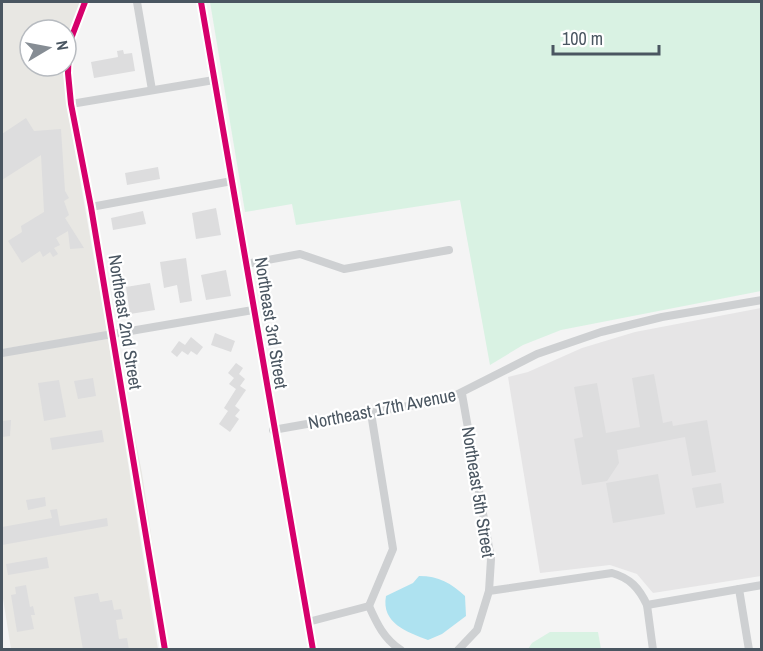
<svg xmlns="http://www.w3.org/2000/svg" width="763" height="651" font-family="'Archivo Narrow',sans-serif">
  <rect width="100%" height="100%" fill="#f4f4f4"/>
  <!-- commercial -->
  <g fill="#e8e7e3">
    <path d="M2,2H81L66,41V30H30V66H64L66,101L107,332L2,349Z"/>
    <path d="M108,339L158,649H11L2,592V356Z"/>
    <path d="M120,362L142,473L168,649Z"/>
  </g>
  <!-- education -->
  <path fill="#e6e5e6" d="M761,308V576L653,593L637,574L610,565L540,573L508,377L528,372L582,348L635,332Z"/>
  <!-- green -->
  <g fill="#d9f2e3">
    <path d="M210,2H761V291L561,330L523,345L490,365L460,200L296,225L292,204L245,212Z"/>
    <path d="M550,632H598L601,649H528L532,643Z"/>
  </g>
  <!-- water -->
  <path fill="#aee2f0" d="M419,576C439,576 451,583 465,596L466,616L442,634L428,640C407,632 381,623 386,596L413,583Z"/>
  <!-- building -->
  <g fill="#ddddde">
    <path d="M123,50L124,54L132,53L135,71L94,78L91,62L118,57L117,51Z"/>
    <path d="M26,118L34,131L61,129L65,191L69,198L64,201L69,215L65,218L84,248L70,249L68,231L56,238L60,245L54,248L58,254L53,257L50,252L43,257L40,251L22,263L8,241L22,232L21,226L44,212L41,155L2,180V134Z"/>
    <path d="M158,167L160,179L127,185L125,173Z"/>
    <path d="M216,208L221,235L196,239L192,213Z"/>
    <path d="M143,211L146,224L113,230L111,218Z"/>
    <path d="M186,258L192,301L180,303L177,285L164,288L160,262Z"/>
    <path d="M226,270L231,296L206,300L201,275Z"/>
    <path d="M150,283L155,310L130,314L126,287Z"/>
    <path d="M215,333L235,341L231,352L211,345Z"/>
    <path d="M191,337L203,347L197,355L191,351L188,355L182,351L177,357L171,352L179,341L185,345Z"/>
    <path d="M236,363L243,368L239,374L245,379L240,386L246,390L235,406L240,410L235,416L239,419L230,432L219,424L228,411L224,408L236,389L229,384L234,378L228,373Z"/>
    <path d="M654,374L663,423L672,421L673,426L707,420L716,472L692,476L685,437L617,450L619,463L607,481L582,485L574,439L583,437L574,387L597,383L606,433L640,427L632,378Z"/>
    <path d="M93,378L96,396L78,399L74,381Z"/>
    <path d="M59,380L66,417L44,421L38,383Z"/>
    <path d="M11,420L10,436L2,437V421Z"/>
    <path d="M102,430L104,442L52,450L50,438Z"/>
    <path d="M658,474L665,514L613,523L606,483Z"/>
    <path d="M721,483L724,503L696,508L692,488Z"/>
    <path d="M45,497L46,506L28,510L26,500Z"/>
    <path d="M57,509L60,526L107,518L108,526L2,545V527L52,518L50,510Z"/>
    <path d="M47,557L49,568L8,575L6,564Z"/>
    <path d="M26,585L30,607L33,606L35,615H31L34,629L17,632L11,595L16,594L15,587Z"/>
    <path d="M98,593L100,602L112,600L114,610L121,609L123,619L116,620L119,639L127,638L129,650H83L74,597Z"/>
  </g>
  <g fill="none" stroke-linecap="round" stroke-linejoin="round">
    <!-- minor -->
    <g stroke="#ced0d2" stroke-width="8">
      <path d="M85,2L69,44L68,73L71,104L91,207L165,650"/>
      <path d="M137,2L152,90"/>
      <path d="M201,2L313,650"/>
      <path d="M71,104L214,80"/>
      <path d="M91,207L232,181"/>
      <path d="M246,264L300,254L344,269L449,250"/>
      <path d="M2,353L253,310"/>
      <path d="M462,394L491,559L489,591"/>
      <path d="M273,430L448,399L537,354L601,332L662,317L762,300"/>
      <path d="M739,589L749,650"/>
      <path d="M647,605L653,650"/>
      <path d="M369,606L393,549L371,413"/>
      <path d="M369,606C377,624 384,639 401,650"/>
      <path d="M308,622L369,606"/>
      <path d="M458,650L477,630L489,591L612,573C630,578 639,588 647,605L762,585"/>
    </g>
    <!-- cycleway casing -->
    <g stroke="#fff" stroke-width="10">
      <g id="cycleway">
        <path d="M85,2L69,44L68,73L71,104L91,207L165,650"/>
        <path d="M201,2L313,650"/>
      </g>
    </g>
    <!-- cycleway -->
    <use href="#cycleway" stroke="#d6006c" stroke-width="6"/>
  </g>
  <g text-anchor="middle" stroke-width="4.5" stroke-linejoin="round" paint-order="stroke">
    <!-- street labels -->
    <g font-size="18" fill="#4a5661" stroke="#fff">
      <text transform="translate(125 322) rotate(81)" y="6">Northeast 2nd Street</text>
      <text transform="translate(271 323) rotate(81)" y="6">Northeast 3rd Street</text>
      <text transform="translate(382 409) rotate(-11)" y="6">Northeast 17th Avenue</text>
      <text transform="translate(478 492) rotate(81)" y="6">Northeast 5th Street</text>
    </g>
  </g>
  <!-- border -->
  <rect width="763" height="651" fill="none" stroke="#4a5661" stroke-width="6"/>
  <!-- north arrow -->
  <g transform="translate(48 48) rotate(80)"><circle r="28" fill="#ffffff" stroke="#b7bbc0" stroke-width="1.5"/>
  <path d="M0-4.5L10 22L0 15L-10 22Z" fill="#868d94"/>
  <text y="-9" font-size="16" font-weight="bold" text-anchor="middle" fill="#4a5661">N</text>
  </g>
  <!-- scale -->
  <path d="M553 45v9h106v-9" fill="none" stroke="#4a5661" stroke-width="3"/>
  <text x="562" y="45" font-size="18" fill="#4a5661" stroke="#ffffff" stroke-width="4.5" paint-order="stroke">100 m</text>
</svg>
